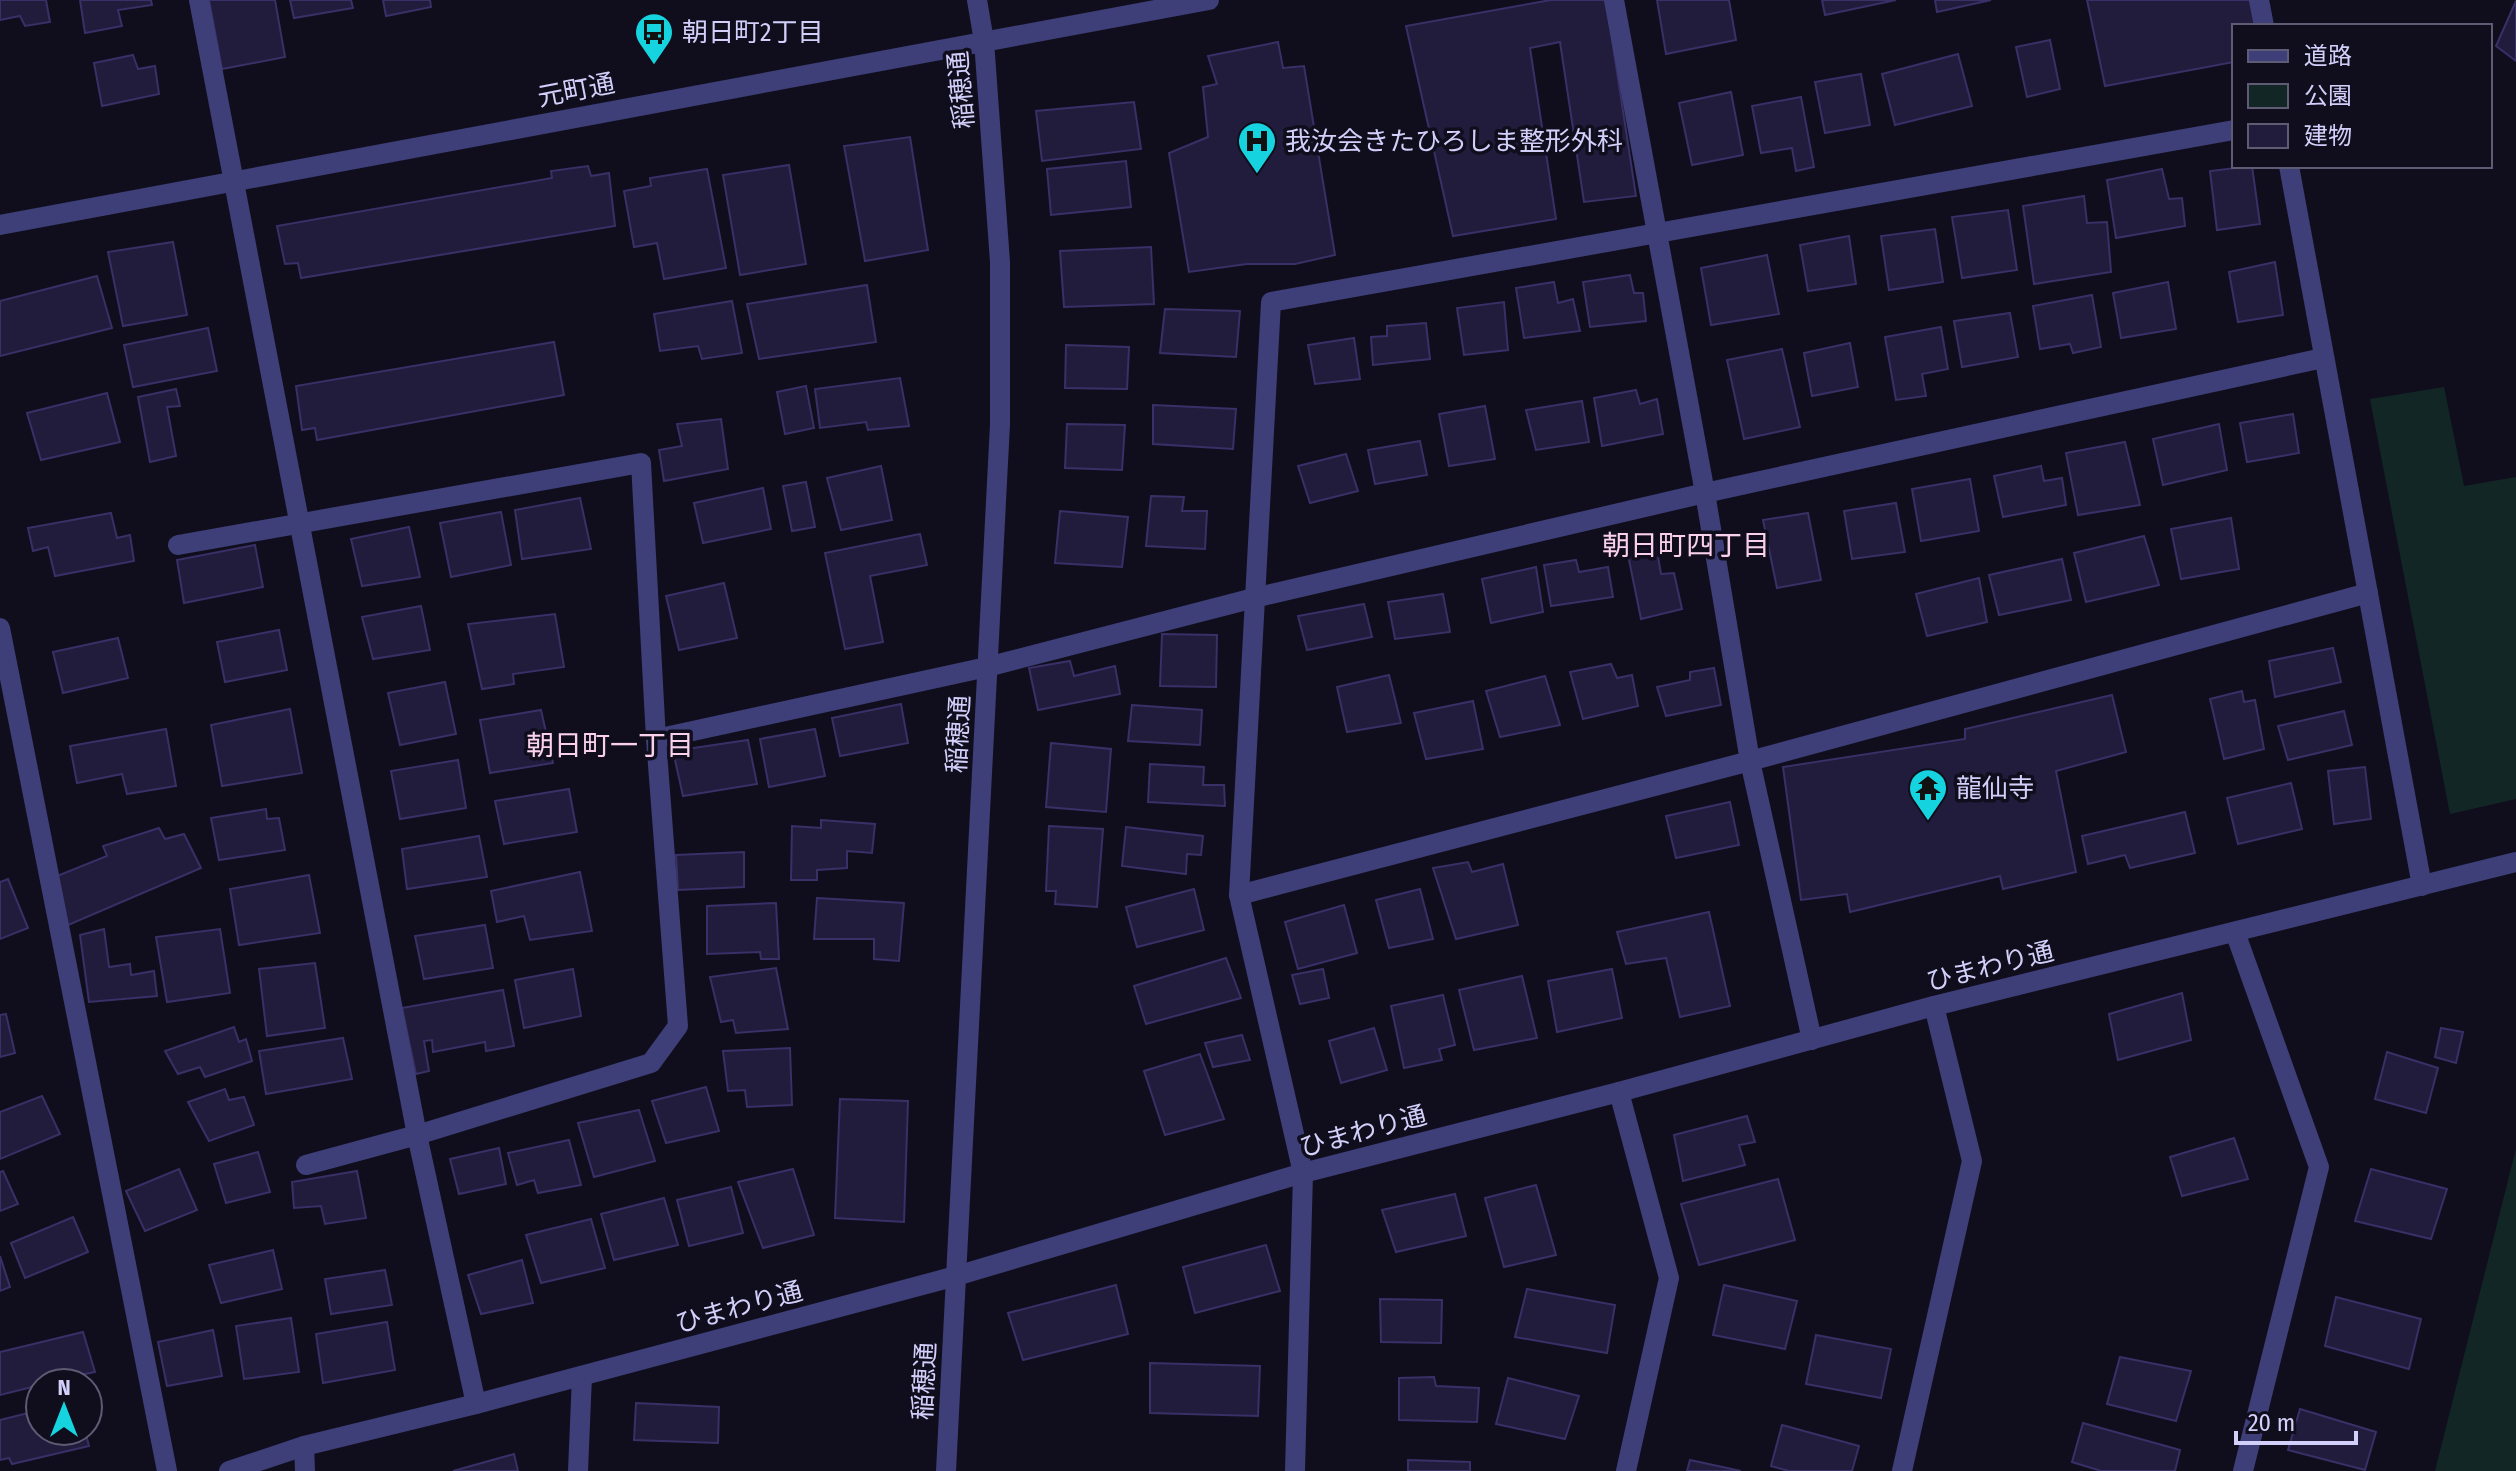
<svg xmlns="http://www.w3.org/2000/svg" width="2516" height="1471" font-family="'Fira Sans Condensed','Noto Sans JP',sans-serif">
  <rect width="100%" height="100%" fill="#100e1d"/>
  <!-- green -->
  <g fill="#122725">
    <path d="M2444,387L2464,486L2516,477V799L2450,814L2370,399Z"/>
    <path d="M2516,1149V1471H2435Z"/>
  </g>
  <!-- building -->
  <g fill="#211c3c" stroke="#383066" stroke-width="2">
    <path d="M0,0H46L50,22L25,26L20,16L0,20Z"/>
    <path d="M80,0H151L152,5L118,10L122,26L85,33Z"/>
    <path d="M209,0H275L285,57L222,69Z"/>
    <path d="M290,0H351L353,8L294,18Z"/>
    <path d="M383,0H430L431,7L386,16Z"/>
    <path d="M1551,0H1606L1636,196L1584,202L1560,42L1530,48L1556,219L1453,236L1406,26Z"/>
    <path d="M1657,0H1729L1736,40L1666,54Z"/>
    <path d="M1822,0H1896L1825,15Z"/>
    <path d="M1935,0H1991L1937,12Z"/>
    <path d="M2087,0H2250L2256,26H2234V62L2105,86Z"/>
    <path d="M2516,1V61L2496,46Z"/>
    <path d="M2050,40L2060,89L2027,97L2016,47Z"/>
    <path d="M1278,42L1283,68L1304,66L1335,255L1295,264H1247L1189,272L1169,153L1208,137L1203,87L1217,84L1208,56Z"/>
    <path d="M1958,54L1972,106L1895,125L1882,74Z"/>
    <path d="M133,55L138,69L155,66L159,94L102,106L94,63Z"/>
    <path d="M1861,74L1870,125L1825,133L1815,82Z"/>
    <path d="M1731,92L1743,155L1692,165L1679,103Z"/>
    <path d="M1801,97L1814,167L1796,171L1792,148L1761,153L1752,106Z"/>
    <path d="M1134,102L1141,149L1042,161L1036,111Z"/>
    <path d="M910,137L928,250L865,261L844,146Z"/>
    <path d="M1126,161L1131,207L1051,215L1047,169Z"/>
    <path d="M789,165L806,264L740,275L723,175Z"/>
    <path d="M588,166L591,176L609,173L615,226L301,278L298,263L285,264L277,226L552,178L551,171Z"/>
    <path d="M2252,166L2260,224L2217,230L2210,171Z"/>
    <path d="M707,169L726,268L664,279L657,243L634,247L624,191L651,186L650,178Z"/>
    <path d="M2162,169L2169,199L2182,198L2185,226L2116,238L2107,180Z"/>
    <path d="M2084,196L2087,223L2107,222L2111,272L2034,284L2023,206Z"/>
    <path d="M2008,210L2017,270L1962,278L1952,217Z"/>
    <path d="M1935,229L1943,282L1889,290L1881,236Z"/>
    <path d="M1849,236L1856,284L1808,291L1800,245Z"/>
    <path d="M173,242L187,315L123,326L108,252Z"/>
    <path d="M1151,247L1154,304L1064,307L1060,251Z"/>
    <path d="M1767,255L1779,314L1711,325L1701,268Z"/>
    <path d="M2275,262L2283,315L2238,322L2229,272Z"/>
    <path d="M1630,275L1634,293H1643L1646,321L1590,327L1583,282Z"/>
    <path d="M97,276L112,328L0,356V301Z"/>
    <path d="M1554,282L1558,303L1573,299L1580,331L1524,338L1516,288Z"/>
    <path d="M2168,282L2176,329L2121,338L2113,293Z"/>
    <path d="M867,285L876,342L759,359L747,304Z"/>
    <path d="M2092,295L2101,347L2073,353L2070,344L2040,349L2033,306Z"/>
    <path d="M732,301L742,353L702,359L698,346L660,351L654,314Z"/>
    <path d="M1504,302L1508,350L1464,355L1457,308Z"/>
    <path d="M1165,309L1240,311L1236,357L1160,353Z"/>
    <path d="M2010,313L2018,357L1962,367L1954,321Z"/>
    <path d="M1426,323L1430,359L1373,365L1371,337L1387,336V326Z"/>
    <path d="M1941,327L1948,369L1922,374L1926,396L1896,400L1885,337Z"/>
    <path d="M208,328L217,371L133,387L124,345Z"/>
    <path d="M1354,338L1360,379L1315,384L1308,345Z"/>
    <path d="M554,342L564,395L317,440L315,428L302,430L296,386Z"/>
    <path d="M1850,343L1858,387L1812,396L1804,353Z"/>
    <path d="M1066,345L1129,347L1127,389L1065,388Z"/>
    <path d="M1782,349L1800,427L1744,439L1727,360Z"/>
    <path d="M900,378L909,426L868,430L866,422L820,428L815,389Z"/>
    <path d="M806,386L814,428L785,434L777,392Z"/>
    <path d="M176,389L180,406L167,407L176,456L150,462L138,397Z"/>
    <path d="M1636,390L1640,404L1657,399L1663,434L1602,446L1594,398Z"/>
    <path d="M107,393L120,442L41,460L27,413Z"/>
    <path d="M1582,401L1589,442L1536,450L1526,410Z"/>
    <path d="M1153,405L1236,409L1233,449L1153,444Z"/>
    <path d="M1485,406L1495,459L1449,466L1439,414Z"/>
    <path d="M2293,414L2299,453L2247,462L2240,423Z"/>
    <path d="M721,419L728,469L664,481L659,450L682,446L677,424Z"/>
    <path d="M1067,424L1125,425L1122,470L1065,468Z"/>
    <path d="M2219,424L2227,470L2163,485L2153,439Z"/>
    <path d="M1420,441L1427,475L1375,484L1368,450Z"/>
    <path d="M2125,442L2140,505L2078,515L2066,453Z"/>
    <path d="M1346,454L1358,491L1310,503L1298,466Z"/>
    <path d="M881,466L892,520L841,530L827,478Z"/>
    <path d="M2041,466L2044,481L2062,478L2066,505L2003,517L1994,476Z"/>
    <path d="M1970,479L1979,531L1921,541L1912,489Z"/>
    <path d="M806,482L815,527L792,531L783,486Z"/>
    <path d="M763,488L771,529L703,543L694,503Z"/>
    <path d="M1151,496L1184,497L1182,511H1207L1205,549L1146,546Z"/>
    <path d="M580,498L591,549L522,559L515,510Z"/>
    <path d="M1896,503L1905,552L1852,559L1844,511Z"/>
    <path d="M1060,511L1128,517L1122,567L1055,563Z"/>
    <path d="M501,512L511,565L451,577L440,523Z"/>
    <path d="M111,513L117,538L130,535L134,561L55,576L48,547L33,551L28,528Z"/>
    <path d="M1808,513L1821,580L1777,588L1763,520Z"/>
    <path d="M2231,518L2239,569L2181,579L2171,529Z"/>
    <path d="M409,527L420,577L362,586L351,539Z"/>
    <path d="M920,534L927,565L870,576L883,642L845,649L825,553Z"/>
    <path d="M2144,536L2159,585L2086,602L2074,553Z"/>
    <path d="M1655,539L1661,574L1674,573L1682,609L1641,619L1626,545Z"/>
    <path d="M255,545L263,587L184,603L177,560Z"/>
    <path d="M2062,559L2071,600L1999,615L1989,575Z"/>
    <path d="M1576,560L1579,572L1608,567L1613,597L1551,606L1544,565Z"/>
    <path d="M1536,567L1543,612L1491,623L1482,579Z"/>
    <path d="M1979,578L1987,622L1927,636L1916,594Z"/>
    <path d="M724,583L737,638L679,650L666,596Z"/>
    <path d="M1443,594L1450,632L1395,639L1388,602Z"/>
    <path d="M1364,604L1372,637L1307,650L1298,616Z"/>
    <path d="M421,606L430,650L373,659L362,617Z"/>
    <path d="M555,614L564,667L513,674L514,684L482,689L468,624Z"/>
    <path d="M279,630L287,670L225,682L217,642Z"/>
    <path d="M1162,634L1217,635L1216,687L1160,686Z"/>
    <path d="M118,638L128,678L63,693L53,652Z"/>
    <path d="M2333,648L2341,682L2275,697L2269,661Z"/>
    <path d="M1070,661L1074,676L1115,666L1120,694L1038,710L1029,668Z"/>
    <path d="M1611,664L1617,678L1632,675L1638,706L1583,719L1570,672Z"/>
    <path d="M1714,668L1721,705L1666,716L1657,687L1690,680V672Z"/>
    <path d="M1389,675L1401,723L1347,732L1337,687Z"/>
    <path d="M1545,676L1560,725L1500,737L1486,691Z"/>
    <path d="M445,682L456,734L400,745L388,693Z"/>
    <path d="M2242,691L2244,702L2255,700L2264,749L2224,759L2210,699Z"/>
    <path d="M2112,695L2126,752L2056,771L2076,872L2003,889L2000,876L1850,912L1847,894L1801,900L1783,767L1965,739V729Z"/>
    <path d="M1473,701L1483,749L1426,759L1414,713Z"/>
    <path d="M901,704L908,743L840,756L832,718Z"/>
    <path d="M1132,705L1202,710L1200,745L1128,741Z"/>
    <path d="M290,709L302,773L222,786L211,725Z"/>
    <path d="M541,710L553,763L490,773L480,720Z"/>
    <path d="M2344,711L2352,745L2288,760L2278,726Z"/>
    <path d="M166,729L176,786L127,794L122,774L77,783L70,746Z"/>
    <path d="M815,729L825,776L769,787L760,739Z"/>
    <path d="M748,740L757,784L683,796L673,751Z"/>
    <path d="M1051,743L1111,749L1106,812L1046,807Z"/>
    <path d="M458,760L466,808L400,819L391,771Z"/>
    <path d="M1150,764L1204,767L1203,785H1224L1225,806L1148,802Z"/>
    <path d="M2365,767L2371,819L2334,824L2328,771Z"/>
    <path d="M2291,783L2302,829L2238,844L2227,798Z"/>
    <path d="M569,789L577,832L504,844L495,801Z"/>
    <path d="M1730,802L1739,845L1676,858L1666,816Z"/>
    <path d="M266,809L267,819L279,818L285,850L219,860L211,818Z"/>
    <path d="M2185,812L2195,853L2130,868L2125,855L2088,864L2082,836Z"/>
    <path d="M821,820L875,824L872,853L847,851V868L817,870V880H791L792,826L821,828Z"/>
    <path d="M1049,826L1103,829L1097,907L1055,904L1056,891H1046Z"/>
    <path d="M1126,827L1203,836L1201,855L1187,854L1186,874L1122,866Z"/>
    <path d="M159,828L165,839L184,834L201,868L66,926L52,878L107,856L103,846Z"/>
    <path d="M479,836L487,877L407,889L402,849Z"/>
    <path d="M744,852V887L678,890L676,855Z"/>
    <path d="M1468,862L1472,872L1503,864L1518,925L1456,939L1433,868Z"/>
    <path d="M580,872L592,931L530,940L524,916L497,922L491,891Z"/>
    <path d="M309,875L320,933L239,945L230,889Z"/>
    <path d="M8,879L28,928L0,939V882Z"/>
    <path d="M1194,889L1204,930L1137,947L1126,907Z"/>
    <path d="M1420,889L1433,939L1389,948L1376,900Z"/>
    <path d="M817,898L904,903L899,961L874,959V939H814Z"/>
    <path d="M776,903L779,959H761L760,952L707,954V906Z"/>
    <path d="M1344,905L1357,953L1298,969L1285,922Z"/>
    <path d="M1709,912L1730,1006L1680,1017L1666,958L1626,964L1617,932Z"/>
    <path d="M485,925L493,968L424,979L415,936Z"/>
    <path d="M104,929L109,967L130,964L131,975L154,971L157,996L89,1002L80,935Z"/>
    <path d="M220,929L230,993L167,1002L156,937Z"/>
    <path d="M1226,958L1241,998L1146,1024L1134,986Z"/>
    <path d="M315,963L325,1028L267,1036L259,969Z"/>
    <path d="M776,968L788,1029L736,1033L733,1020L721,1022L710,977Z"/>
    <path d="M573,969L581,1016L524,1028L515,980Z"/>
    <path d="M1323,969L1329,998L1300,1004L1292,975Z"/>
    <path d="M1612,969L1622,1018L1557,1032L1548,981Z"/>
    <path d="M1522,976L1537,1038L1474,1050L1459,990Z"/>
    <path d="M503,990L514,1046L486,1051L485,1042L433,1052L432,1040L424,1041L429,1071L416,1074L402,1008Z"/>
    <path d="M2182,993L2191,1040L2118,1060L2109,1014Z"/>
    <path d="M1443,995L1455,1045L1439,1049L1442,1060L1404,1068L1391,1006Z"/>
    <path d="M6,1014L15,1053L0,1057V1015Z"/>
    <path d="M234,1027L239,1042L246,1039L252,1061L205,1077L200,1067L178,1074L165,1051Z"/>
    <path d="M1374,1028L1387,1070L1341,1083L1329,1041Z"/>
    <path d="M2441,1028L2463,1032L2456,1063L2435,1057Z"/>
    <path d="M1242,1035L1250,1060L1213,1067L1205,1043Z"/>
    <path d="M343,1038L352,1079L266,1094L259,1051Z"/>
    <path d="M790,1048L792,1105L747,1107L745,1090L728,1091L723,1051Z"/>
    <path d="M2387,1052L2438,1068L2426,1113L2375,1099Z"/>
    <path d="M1200,1054L1224,1119L1165,1135L1144,1071Z"/>
    <path d="M706,1087L719,1131L666,1143L652,1101Z"/>
    <path d="M225,1089L229,1100L244,1097L254,1125L209,1141L188,1102Z"/>
    <path d="M42,1096L60,1134L0,1159V1112Z"/>
    <path d="M840,1099L908,1101L904,1222L835,1218Z"/>
    <path d="M639,1110L655,1161L594,1177L578,1123Z"/>
    <path d="M1747,1116L1755,1142L1739,1145L1745,1165L1683,1181L1674,1135Z"/>
    <path d="M2234,1138L2248,1179L2182,1196L2170,1157Z"/>
    <path d="M569,1140L581,1185L538,1193L534,1180L517,1185L508,1153Z"/>
    <path d="M499,1148L506,1184L459,1194L450,1159Z"/>
    <path d="M258,1152L270,1192L226,1203L214,1164Z"/>
    <path d="M179,1169L197,1210L145,1231L126,1191Z"/>
    <path d="M793,1169L814,1235L763,1248L738,1182Z"/>
    <path d="M2371,1169L2447,1189L2431,1239L2355,1221Z"/>
    <path d="M3,1171L18,1204L0,1211V1172Z"/>
    <path d="M357,1171L366,1218L325,1224L321,1206L294,1208L292,1182Z"/>
    <path d="M1778,1179L1795,1240L1699,1265L1681,1204Z"/>
    <path d="M1536,1185L1556,1255L1504,1267L1485,1198Z"/>
    <path d="M731,1187L743,1233L689,1246L677,1200Z"/>
    <path d="M1455,1194L1466,1236L1396,1252L1382,1210Z"/>
    <path d="M664,1198L678,1245L614,1260L601,1214Z"/>
    <path d="M73,1217L88,1252L25,1278L11,1243Z"/>
    <path d="M591,1219L605,1268L541,1283L526,1235Z"/>
    <path d="M1266,1245L1280,1291L1195,1313L1183,1267Z"/>
    <path d="M273,1250L282,1289L221,1303L209,1265Z"/>
    <path d="M0,1256L10,1287L0,1291Z"/>
    <path d="M522,1260L533,1303L481,1314L468,1275Z"/>
    <path d="M385,1270L392,1305L331,1314L325,1279Z"/>
    <path d="M1116,1285L1128,1334L1023,1360L1008,1313Z"/>
    <path d="M1724,1285L1797,1301L1785,1349L1713,1335Z"/>
    <path d="M1527,1289L1615,1305L1607,1353L1515,1337Z"/>
    <path d="M2336,1297L2421,1319L2409,1369L2325,1346Z"/>
    <path d="M1380,1299L1442,1300L1441,1343L1381,1342Z"/>
    <path d="M291,1318L299,1372L244,1379L236,1326Z"/>
    <path d="M387,1322L395,1370L323,1383L316,1334Z"/>
    <path d="M213,1330L222,1376L167,1386L158,1342Z"/>
    <path d="M83,1332L95,1372L40,1383V1385L0,1395V1352Z"/>
    <path d="M1816,1335L1891,1349L1881,1398L1806,1384Z"/>
    <path d="M2120,1357L2191,1371L2176,1421L2107,1404Z"/>
    <path d="M1150,1363L1260,1366L1258,1416L1150,1413Z"/>
    <path d="M1434,1377L1436,1386L1479,1388L1477,1422L1399,1420V1378Z"/>
    <path d="M1508,1378L1579,1396L1565,1439L1496,1424Z"/>
    <path d="M636,1403L719,1407L718,1443L634,1440Z"/>
    <path d="M2300,1409L2376,1432L2365,1470L2288,1450Z"/>
    <path d="M40,1410V1431H85L89,1446L12,1464L9,1458L0,1460V1420Z"/>
    <path d="M2083,1423L2180,1450L2175,1471H2101L2072,1462Z"/>
    <path d="M1782,1425L1859,1446L1852,1471H1789L1771,1466Z"/>
    <path d="M514,1454L518,1471H453Z"/>
    <path d="M1408,1460L1470,1462V1471H1408Z"/>
    <path d="M1690,1460L1741,1471H1687Z"/>
  </g>
  <g fill="none" stroke-linecap="round" stroke-linejoin="round">
    <!-- minor -->
    <g stroke="#3e3e78" stroke-width="20">
      <path d="M199,0L417,1135L476,1404"/>
      <path d="M1614,0L1705,493L1750,761L1812,1040"/>
      <path d="M2259,0L2264,26"/>
      <path d="M2289,166L2422,886"/>
      <path d="M178,545L641,463L656,739L678,1026L651,1063L417,1135L306,1165"/>
      <path d="M0,628L167,1471"/>
      <path d="M656,739L987,667L1254,598L1705,493L2323,358"/>
      <path d="M1239,895L1750,761L2368,593"/>
      <path d="M2235,932L2319,1167L2243,1471"/>
      <path d="M1619,1092L1669,1278L1626,1471"/>
      <path d="M304,1446L305,1471"/>
      <path d="M578,1471L582,1376"/>
      <path d="M1295,1471L1303,1173L1239,895L1271,302L2234,130"/>
      <path d="M1902,1471L1972,1161L1934,1006"/>
    </g>
    <!-- tertiary -->
    <g stroke="#3e3e78" stroke-width="20">
      <path d="M0,225L1209,0"/>
      <path d="M229,1471L304,1446L476,1404L956,1276L1303,1173L1619,1092L1934,1006L2516,862"/>
      <path d="M946,1471L1000,424V262L984,41L977,0"/>
    </g>
  </g>
  <!-- icons -->
  <defs>
    <g id="bus-pin" transform="scale(2)"><path d="M0 17L-7.5 6A9.5 9.5 0 1 1 7.5 6Z" fill="#16d4df" stroke="#100e1d"/><path d="M-5-6H5V4H4V6H2V4H-2V6H-4V4H-5ZM-3.5-4V0h7V-4ZM-3.5 1.2v1.5H-2V1.2ZM2 1.2v1.5H3.5V1.2Z" fill="#111"/></g>
    <g id="hospital-pin" transform="scale(2)"><path d="M0 17L-7.5 6A9.5 9.5 0 1 1 7.5 6Z" fill="#16d4df" stroke="#100e1d"/><path d="M-5-5h3v3.5h4V-5h3V5h-3V1.5h-4V5h-3Z" fill="#111"/></g>
    <g id="temple-pin" transform="scale(2)"><path d="M0 17L-7.5 6A9.5 9.5 0 1 1 7.5 6Z" fill="#16d4df" stroke="#100e1d"/><path d="M0-6L5-2H3V0L6.5 2.5H4V6H1.5V3h-3V6H-4V2.5H-6.5L-3 0V-2H-5Z" fill="#111"/></g>
  </defs>
  <g fill-rule="evenodd">
    <use href="#bus-pin" x="654" y="32"/>
    <use href="#hospital-pin" x="1257" y="141"/>
    <use href="#temple-pin" x="1928" y="788"/>
  </g>
  <g text-anchor="middle" stroke-width="7" stroke-linejoin="round" paint-order="stroke">
    <!-- poi labels -->
    <g font-size="26" fill="#d2cffa" stroke="#100e1d" text-anchor="start">
      <text x="682" y="41">朝日町2丁目</text>
      <text x="1285" y="150">我汝会きたひろしま整形外科</text>
      <text x="1956" y="797">龍仙寺</text>
    </g>
    <!-- street labels -->
    <g font-size="26" fill="#d2cffa" stroke="#100e1d">
      <text transform="translate(576 90) rotate(-11)" y="9">元町通</text>
      <text transform="translate(961 90) rotate(-95)" y="9">稲穂通</text>
      <text transform="translate(958 734) rotate(-87)" y="9">稲穂通</text>
      <text transform="translate(1990 966) rotate(-14)" y="9">ひまわり通</text>
      <text transform="translate(1363 1131) rotate(-15)" y="9">ひまわり通</text>
      <text transform="translate(739 1307) rotate(-15)" y="9">ひまわり通</text>
      <text transform="translate(924 1381) rotate(-87)" y="9">稲穂通</text>
    </g>
    <!-- neighbourhood labels -->
    <g font-size="28" fill="#fad1ed" stroke="#100e1d">
      <text x="1686" y="555">朝日町四丁目</text>
      <text x="610" y="755">朝日町一丁目</text>
    </g>
  </g>
  <!-- legend -->
  <rect x="2232" y="24" width="260" height="144" fill="#100e1d" stroke="#5e5b75" stroke-width="2"/>
  <rect x="2248" y="50" width="40" height="12" fill="#3e3e78" stroke="#5e5b75" stroke-width="2"/>
  <text x="2304" y="64" font-size="24" fill="#d2cffa">道路</text>
  <rect x="2248" y="84" width="40" height="24" fill="#122725" stroke="#5e5b75" stroke-width="2"/>
  <text x="2304" y="104" font-size="24" fill="#d2cffa">公園</text>
  <rect x="2248" y="124" width="40" height="24" fill="#211c3c" stroke="#5e5b75" stroke-width="2"/>
  <text x="2304" y="144" font-size="24" fill="#d2cffa">建物</text>
  <!-- north arrow -->
  <g transform="translate(64 1407)"><circle r="38" fill="#100e1d" stroke="#5e5b75" stroke-width="2"/>
  <path d="M0-6L14 30L0 20L-14 30Z" fill="#16d4df"/>
  <text y="-12" font-size="22" font-weight="bold" text-anchor="middle" fill="#d2cffa">N</text>
  </g>
  <!-- scale -->
  <path d="M2236 1431v12h120v-12" fill="none" stroke="#d2cffa" stroke-width="4"/>
  <text x="2248" y="1431" font-size="24" fill="#d2cffa" stroke="#100e1d" stroke-width="6" paint-order="stroke">20 m</text>
</svg>
